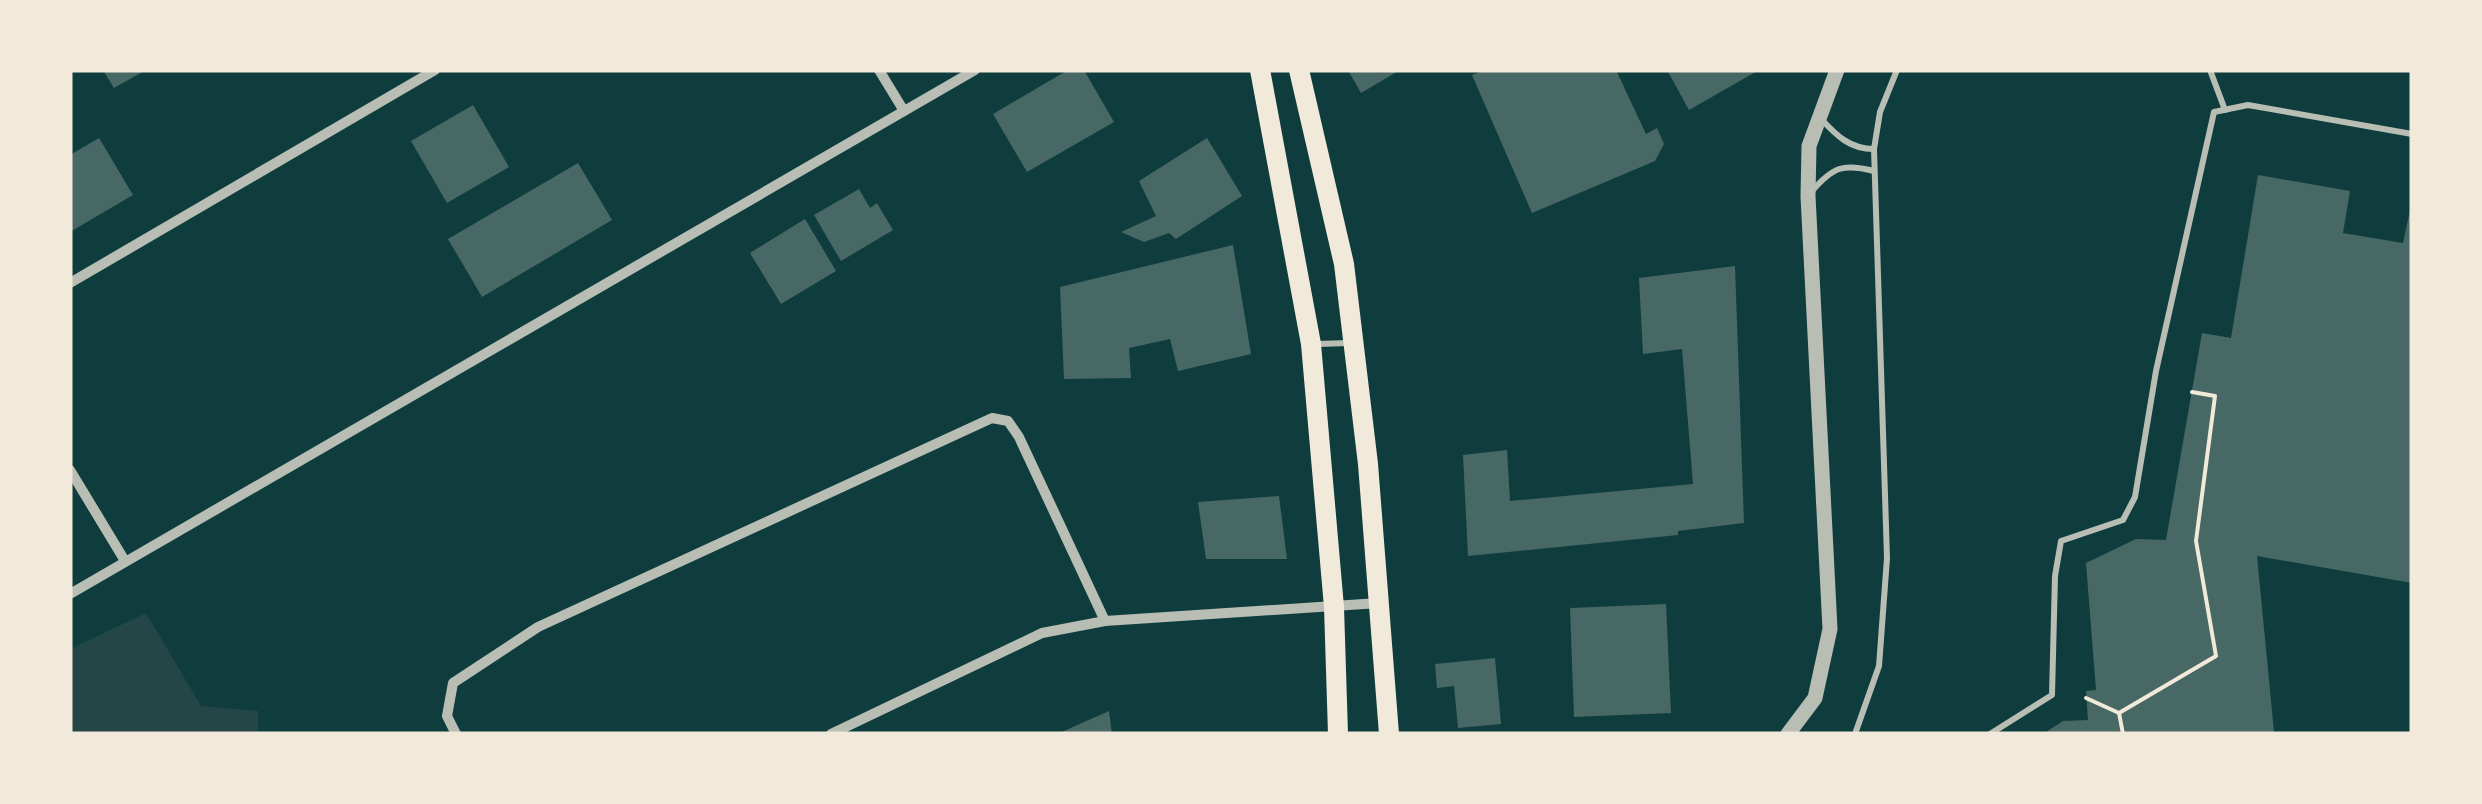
<svg xmlns="http://www.w3.org/2000/svg" width="2482" height="804" font-family="Signika,sans-serif">
  <rect width="100%" height="100%" fill="#0f3d3e"/>
  <!-- green -->
  <path fill="#244646" d="M146,613L201,706L258,711V734H70V649Z"/>
  <!-- building -->
  <g fill="#486865">
    <path d="M103,70H146L114,88Z"/>
    <path d="M1068,70H1084L1114,122L1027,172L993,114Z"/>
    <path d="M1348,70H1400L1361,93Z"/>
    <path d="M1485,70H1616L1646,134L1657,128L1664,144L1655,161L1532,213L1472,75Z"/>
    <path d="M1667,70H1759L1689,110Z"/>
    <path d="M473,105L509,167L447,203L411,141Z"/>
    <path d="M99,138L133,195L70,232V155Z"/>
    <path d="M1207,138L1242,196L1176,239L1169,233L1144,242L1121,232L1156,216L1139,181Z"/>
    <path d="M578,163L612,220L482,297L448,239Z"/>
    <path d="M2258,175L2350,191L2343,233L2403,243L2412,201V583L2257,556L2274,732L2043,734L2063,721L2088,720L2086,691L2096,690L2086,563L2136,539L2166,540L2202,333L2231,338Z"/>
    <path d="M859,189L870,208L877,203L893,230L841,261L814,215Z"/>
    <path d="M805,219L836,271L781,304L750,253Z"/>
    <path d="M1233,245L1251,354L1178,371L1170,339L1129,348L1131,378L1064,379L1060,287Z"/>
    <path d="M1735,266L1744,523L1678,531V535L1468,556L1463,455L1507,450L1510,501L1693,484L1682,349L1643,354L1639,278Z"/>
    <path d="M1279,496L1287,559H1206L1198,502Z"/>
    <path d="M1666,604L1671,713L1574,717L1570,608Z"/>
    <path d="M1495,658L1501,724L1458,728L1454,686L1437,688L1435,664Z"/>
    <path d="M1109,711L1112,734H1057Z"/>
  </g>
  <g fill="none" stroke-linecap="round" stroke-linejoin="round">
    <!-- path -->
    <g stroke="#f1e9da" stroke-width="4">
      <path d="M2086,698L2119,713"/>
      <path d="M2123,734L2119,713L2216,656L2196,541L2215,396L2192,392"/>
    </g>
    <!-- service -->
    <g stroke="#b8beb3" stroke-width="6">
      <path d="M2210,70L2225,110"/>
      <path d="M1821,119C1837,136 1850,149 1874,149"/>
      <path d="M1812,191C1833,167 1843,163 1874,171"/>
      <path d="M1317,344L1349,343"/>
      <path d="M1855,734L1879,666L1887,558L1874,149L1880,112L1897,70"/>
      <path d="M1990,734L2052,695L2055,576L2061,541L2123,520L2135,497L2156,371L2214,112L2248,105L2412,134"/>
    </g>
    <!-- minor -->
    <g stroke="#b8beb3" stroke-width="10">
      <path d="M879,70L904,111"/>
      <path d="M70,283L435,70"/>
      <path d="M70,470L125,561"/>
      <path d="M70,594L975,70"/>
      <path d="M456,734L447,716L453,683L538,627L992,418L1008,421L1019,437L1105,621"/>
      <path d="M831,734L1042,633L1105,621L1379,603"/>
    </g>
    <!-- tertiary -->
    <path stroke="#b8beb3" stroke-width="15" d="M1788,734L1815,698L1830,629L1808,196L1809,146L1837,70"/>
    <!-- primary -->
    <g stroke="#f1e9da" stroke-width="20">
      <path d="M1260,70L1311,344L1334,607L1338,734"/>
      <path d="M1299,70L1344,264L1368,464L1389,734"/>
    </g>
  </g>
  <!-- border -->
  <rect width="2482" height="804" fill="none" stroke="#f1e9da" stroke-width="145"/>
</svg>
